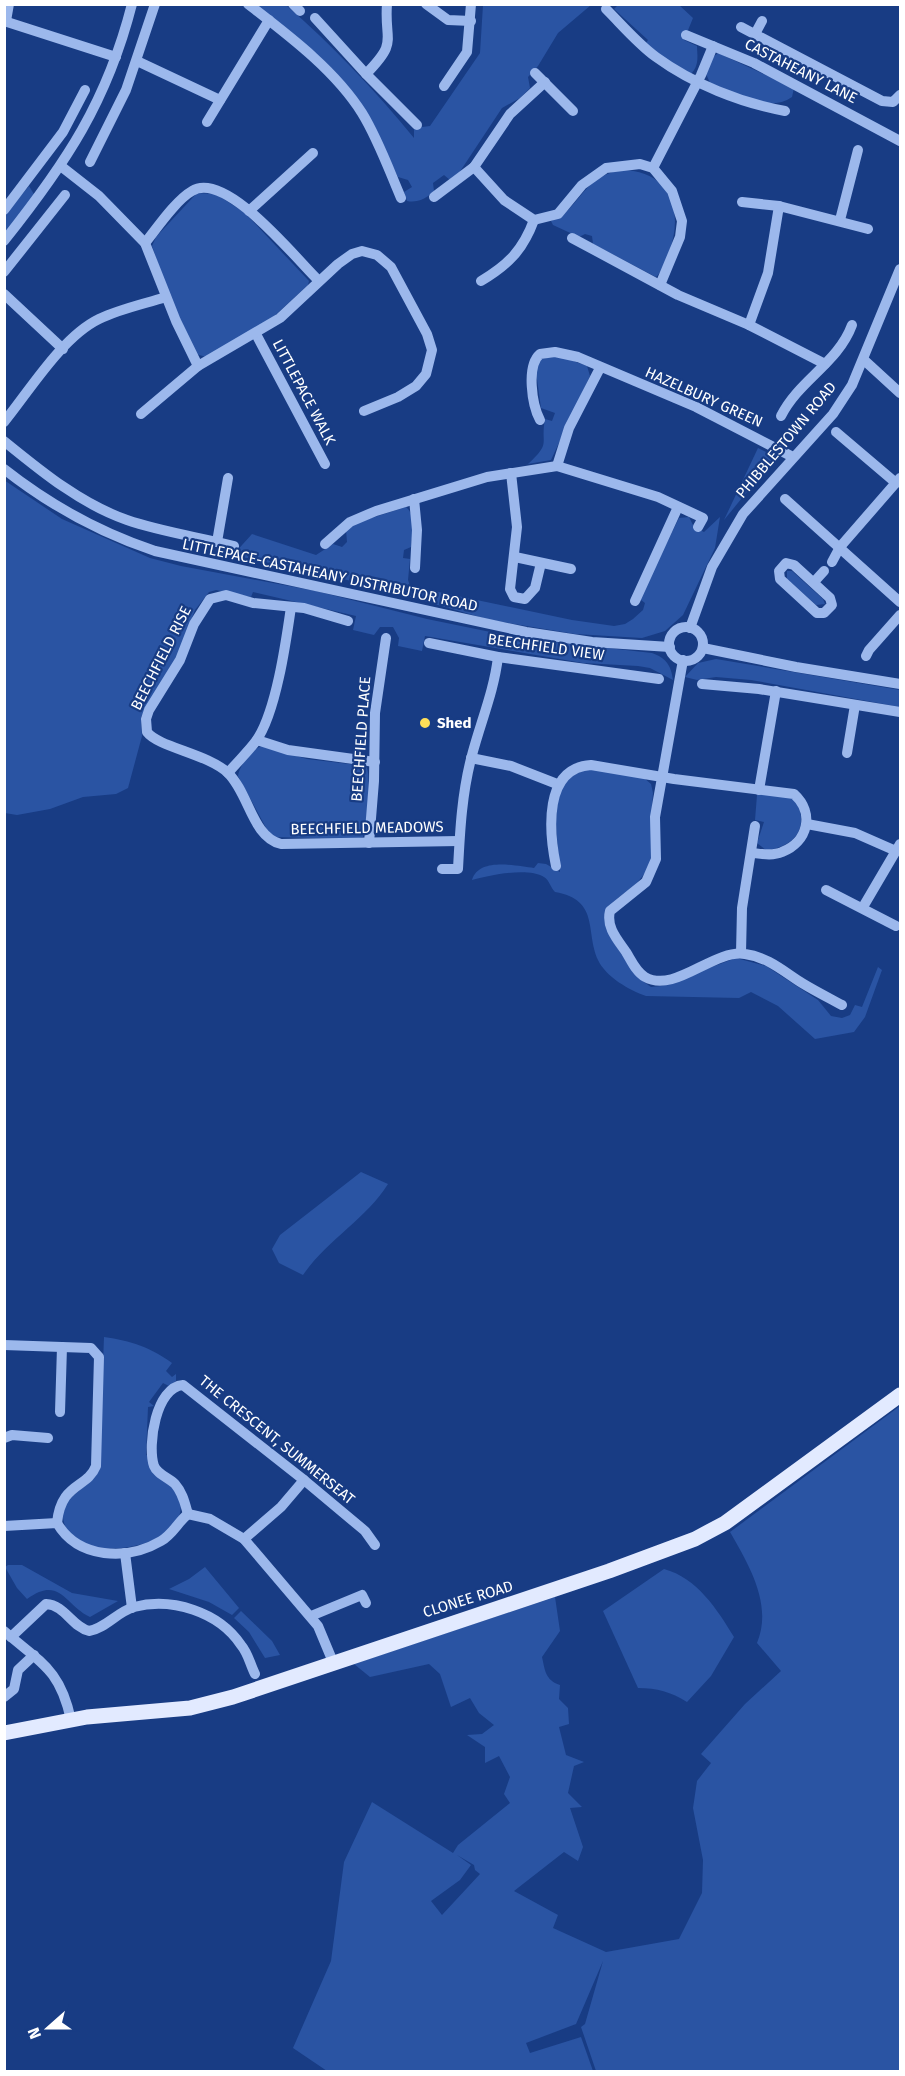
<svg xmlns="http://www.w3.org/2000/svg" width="905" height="2076" font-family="'Fira Sans',sans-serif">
  <rect width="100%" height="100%" fill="#183c84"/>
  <!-- green -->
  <g fill="#2a54a3" fill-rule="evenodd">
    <path d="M256,5H286C333,46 375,90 414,138V128L430,126L480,53L483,5H591L558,33L538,66L528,77L530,88L520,98L502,108L459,173L450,180L444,175L433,183L434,191C426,199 417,203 407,201L404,192L412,187L408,180L398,177L365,110Z"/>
    <path d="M618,5H679L693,18L684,40L697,46C697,54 700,65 691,74L667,61L646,43L648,40L614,9Z"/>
    <path d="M718,53L794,88L792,97C768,114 734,93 710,83L706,74L713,57Z"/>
    <path d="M619,170C669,169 685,209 669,252C665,260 663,271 656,277L593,244L592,236L585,234L579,237L553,225L551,221C581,209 578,181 619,170Z"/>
    <path d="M29,186L35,196L5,235V214Z"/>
    <path d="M197,193L216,194L245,213L309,281L308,285L271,319L206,357L196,354L168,292L152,246L156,237Z"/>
    <path d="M560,356L587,366L590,376L551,460L528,464C552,442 540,445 545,419L552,421L555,413L541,408L536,372L540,359Z"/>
    <path d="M758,448L770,454L773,460L724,520Z"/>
    <path d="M4,480L62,519L150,558L181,566L316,591L427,619L520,638L652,653C666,658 671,665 673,680L650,668L638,666L583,663L425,636L422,651L398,646L399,638L393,627H380L374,635L353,630L356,616L253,592L251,597L216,590L209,592L195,610L179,652L141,717L142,736L128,788L116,794L83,797L50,809L17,815L5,813Z"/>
    <path d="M406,507C417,516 412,535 411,547L404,550L403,558L410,559L408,580L410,586L572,620L614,626L625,624L633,619L643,610L645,603L641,600V595L679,518L689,517L694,527L704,532L720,517L715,548L683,615L665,631L642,638L575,634L490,620L365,584L233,555L252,534L316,555L333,544L342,547L347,542L346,530L359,522Z"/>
    <path d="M787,571H792L823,599L825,604L816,605L787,579Z"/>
    <path d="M716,659L900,690V707L751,680L716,677L697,680L685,677L698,663Z"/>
    <path d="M262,746L307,759L366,766C372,774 367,827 363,837L355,839L271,837L238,776C239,766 252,749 262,746Z"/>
    <path d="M589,769L644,778L651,784L653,793C651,811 655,847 650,862C636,904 580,895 618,949C628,963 636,978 651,987L661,986L736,958L766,966L818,1000L831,1016L842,1018L850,1015L855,1005L862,1007L878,967L882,970L865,1017L854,1032L815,1039L778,1006L751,992L739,998L646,996C629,990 606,977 598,960C585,931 600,900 555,892C550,887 550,881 544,877C528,867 490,875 472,880C479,857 516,866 534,868L538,863L546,864L560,872C559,843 548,804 568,779C573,774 583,771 589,769Z"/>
    <path d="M757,795C767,795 780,793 790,797C796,799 799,805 800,811C806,835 787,848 766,850L757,843L764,822L755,820Z"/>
    <path d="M361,1172L388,1184C366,1219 327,1240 303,1275L279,1263L272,1249L280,1235Z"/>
    <path d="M104,1337C131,1341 150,1347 172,1363L166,1371L172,1377L176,1374V1381L169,1386L163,1383L149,1402L154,1406L148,1407L146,1455L150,1456C154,1464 158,1473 164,1480C170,1487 178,1491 180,1501C191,1550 68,1570 63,1517C64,1492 90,1490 99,1470Z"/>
    <path d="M900,1406V2071H596L581,2027L585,2024L603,1961L576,2024L526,2043L530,2053L581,2037L593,2071H327L293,2048L331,1961L344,1862L372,1802L453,1853L458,1845L510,1803L504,1794L510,1777L499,1756L485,1763V1747L467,1735L482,1734L494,1725L479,1713L470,1698L451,1707L440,1674L429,1664L370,1677L354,1664L555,1597L560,1631L542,1657C545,1670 545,1680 560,1685L559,1699L568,1708L569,1724L559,1727L566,1755L584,1762L574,1766L568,1793L582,1807L570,1808L583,1847L578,1861L564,1852L514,1891L558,1915L553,1928L606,1952L679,1939L702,1893L703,1860L693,1808L697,1781L711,1763L701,1754L745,1704L781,1671L757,1643C773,1605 749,1565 730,1532ZM457,1855L474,1865L475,1870L480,1874L442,1915L431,1901L460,1880L471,1865Z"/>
    <path d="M8,1565H22L72,1593L118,1601L90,1617C65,1605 60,1575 27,1599L17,1588L5,1567Z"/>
    <path d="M205,1567L239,1608L232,1615L209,1602L169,1589L189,1579Z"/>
    <path d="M664,1569C697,1578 717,1609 734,1637L711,1676L687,1702C671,1692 657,1688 638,1688L603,1611Z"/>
    <path d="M241,1611L272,1641L280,1655L265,1658L249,1632L234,1618Z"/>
  </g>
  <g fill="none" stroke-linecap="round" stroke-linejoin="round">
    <!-- minor -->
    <g stroke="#9cb8ec" stroke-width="10">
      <path d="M248,4C288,35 335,70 362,113C378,139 389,170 401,198"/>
      <path d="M293,4L300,11"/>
      <path d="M426,4L448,20L471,21"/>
      <path d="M606,9C622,25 638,44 656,57C693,84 741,103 785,111"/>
      <path d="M315,18L366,74L417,125"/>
      <path d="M4,21L116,57"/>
      <path d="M6,21L9,4"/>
      <path d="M741,27L882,101L893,102L900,95"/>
      <path d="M755,34L762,21"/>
      <path d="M686,35L754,63L900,141"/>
      <path d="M137,61L220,100"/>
      <path d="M535,73L573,111"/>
      <path d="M366,74C399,40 384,43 387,4"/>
      <path d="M444,86L467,52L471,4"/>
      <path d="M207,122L269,20"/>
      <path d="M90,162L126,90L155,4"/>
      <path d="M62,167L99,196L145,243L176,321L198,366"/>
      <path d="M474,167L504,200L534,220L558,214L582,185L606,168L640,164L653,168L672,191L682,221L680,237L660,285"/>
      <path d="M653,168L701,75L713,46"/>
      <path d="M434,197L474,167L510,114L545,82"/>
      <path d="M742,202L779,206"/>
      <path d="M4,210L63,132L85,90"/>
      <path d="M249,211L313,153"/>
      <path d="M840,220L858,150"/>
      <path d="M572,238L678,295L749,325L825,364"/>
      <path d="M4,241C66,163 107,102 132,4"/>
      <path d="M145,243C157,228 176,200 192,191C226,170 296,259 319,281"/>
      <path d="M4,272L65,195"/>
      <path d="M481,281C508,265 523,250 534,220"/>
      <path d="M4,294L63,349"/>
      <path d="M749,325L768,273L779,206L868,229"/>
      <path d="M256,334L325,464"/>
      <path d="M864,360L900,393"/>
      <path d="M141,414L198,366L280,318L338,264L352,254L362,251L377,255L391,267L427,334L432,350L426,374L416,386L398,397L364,411"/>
      <path d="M781,416C799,380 838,363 852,325"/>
      <path d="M540,420C532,405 526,366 540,354L555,352L578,357L696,407L793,457"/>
      <path d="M4,422C30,390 62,337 99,319C120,309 144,304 166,297"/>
      <path d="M836,432L896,483"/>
      <path d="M4,441C42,472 81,504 127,520C162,532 199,537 234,546"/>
      <path d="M557,466L569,428L600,368"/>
      <path d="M4,469C51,506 98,532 155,551L526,632L592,642L670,647"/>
      <path d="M511,473L517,527L510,589L514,597L525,599L535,588L541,563"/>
      <path d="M414,499L417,530L415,568"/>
      <path d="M785,499L900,602"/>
      <path d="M217,542L228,478"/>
      <path d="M325,544L350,522L376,511L487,477L557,466L658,497L703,518L698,527"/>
      <path d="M515,557L571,569"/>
      <path d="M832,562L840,547L900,478"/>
      <path d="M786,563L794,565L830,598L832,605L824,613H817L780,579L779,571Z"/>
      <path d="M814,582L824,571"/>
      <path d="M635,601L678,507"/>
      <path d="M348,621L304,608L253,603L226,595L210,599L194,624L180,660L149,710L146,719L147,732C158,747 208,754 228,773C249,793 252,837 281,844L459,841"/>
      <circle cx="686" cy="644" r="17"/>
      <path d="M690,628L712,567L743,514L833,414L852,385L900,269"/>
      <path d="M429,643L498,657L659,679"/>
      <path d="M703,648L796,667L900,684"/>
      <path d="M866,656L869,650L900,615"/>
      <path d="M683,660L655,817L656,859L646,882L610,911C606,927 617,939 626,952C631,960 636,972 645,977C675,994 713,949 745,954C768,957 783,971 802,983C815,991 829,998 842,1005"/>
      <path d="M702,684L759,689L900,712"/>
      <path d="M257,740L288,750L375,762"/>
      <path d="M847,753L855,705"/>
      <path d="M471,758L511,766L557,784"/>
      <path d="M228,773C237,762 248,752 256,741C276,713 286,642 291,607"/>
      <path d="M759,790L776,691"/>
      <path d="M807,824L855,833L896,851"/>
      <path d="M369,843L374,781L375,713L386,638"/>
      <path d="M556,866C549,832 543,768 591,765L674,779L794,794C815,813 808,842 782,852C773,856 762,854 753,853"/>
      <path d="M442,869H458C460,830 462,792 472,755C481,721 494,691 498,657"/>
      <path d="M826,890L896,926"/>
      <path d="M863,907L900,844"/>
      <path d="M741,953L742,908L755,826"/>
      <path d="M4,1345L91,1348L99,1357L96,1466C87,1489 61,1482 57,1523"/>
      <path d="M60,1412L62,1347"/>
      <path d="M4,1438L12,1435L48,1438"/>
      <path d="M188,1514C185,1504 183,1493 175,1484C169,1478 157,1474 154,1466C147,1445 156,1387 183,1385L304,1480L365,1531L375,1545"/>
      <path d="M188,1514L210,1519L244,1539L318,1626L333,1662"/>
      <path d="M4,1526L57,1523C78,1559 127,1561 161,1541C173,1534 178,1522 188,1514"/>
      <path d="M244,1539L281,1507L304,1480"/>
      <path d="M125,1553L132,1608"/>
      <path d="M311,1616L362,1595L366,1603"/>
      <path d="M4,1631C41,1663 60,1669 71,1720"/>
      <path d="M11,1637L46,1604C65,1605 72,1627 89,1631C106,1628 117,1612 134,1607C172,1597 219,1612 241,1645C248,1653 250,1664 255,1674"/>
      <path d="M4,1697L14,1689L18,1670L34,1655"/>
    </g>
    <!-- major -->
    <path stroke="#e2eaff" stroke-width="15" d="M4,1733L87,1717L190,1708L233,1697L609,1571L695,1539L725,1523L900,1395"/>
  </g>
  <!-- markers -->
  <circle fill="#ffdf58" stroke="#183c84" stroke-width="2" cx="425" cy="723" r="6"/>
  <g text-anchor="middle" stroke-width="4.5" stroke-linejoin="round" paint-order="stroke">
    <!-- street labels -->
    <g font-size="15" fill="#fff" stroke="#183c84">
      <text transform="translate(801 71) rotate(27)" y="5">CASTAHEANY LANE</text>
      <text transform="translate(304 392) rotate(62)" y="5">LITTLEPACE WALK</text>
      <text transform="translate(704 397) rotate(24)" y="5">HAZELBURY GREEN</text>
      <text transform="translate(786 440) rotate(-50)" y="5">PHIBBLESTOWN ROAD</text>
      <text transform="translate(330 575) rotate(12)" y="5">LITTLEPACE-CASTAHEANY DISTRIBUTOR ROAD</text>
      <text transform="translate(546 647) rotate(8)" y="5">BEECHFIELD VIEW</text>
      <text transform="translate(161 658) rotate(-63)" y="5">BEECHFIELD RISE</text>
      <text transform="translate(361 739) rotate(-86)" y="5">BEECHFIELD PLACE</text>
      <text transform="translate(367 828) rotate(-1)" y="5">BEECHFIELD MEADOWS</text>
      <text transform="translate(277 1440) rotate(39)" y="5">THE CRESCENT, SUMMERSEAT</text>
      <text transform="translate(468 1599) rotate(-17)" y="5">CLONEE ROAD</text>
    </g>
    <!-- poi labels -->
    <g font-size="15" font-weight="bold" fill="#fff" stroke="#183c84" text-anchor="start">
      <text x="437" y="728">Shed</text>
    </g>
  </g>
  <!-- border -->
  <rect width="905" height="2076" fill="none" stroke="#ffffff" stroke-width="12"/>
  <!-- north arrow -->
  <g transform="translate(48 2028) rotate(249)" stroke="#183c84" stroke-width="4.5" paint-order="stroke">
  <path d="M0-4.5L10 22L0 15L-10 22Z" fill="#ffffff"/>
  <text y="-9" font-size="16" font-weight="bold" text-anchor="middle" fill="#ffffff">N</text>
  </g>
</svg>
